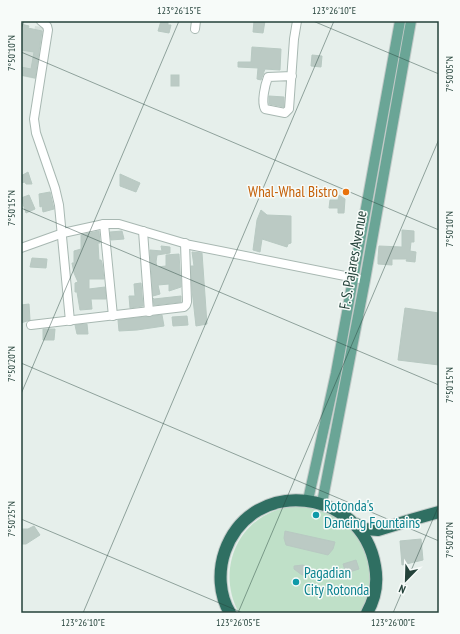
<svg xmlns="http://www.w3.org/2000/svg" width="460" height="634" font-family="'PT Sans Narrow',sans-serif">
  <rect width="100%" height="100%" fill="#e6efeb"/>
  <!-- built -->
  <path fill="#d4dfda" d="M35,26L48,28L40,80L21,76V31L34,32Z"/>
  <!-- green -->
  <path fill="#bfe0c8" d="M307,506L324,510L346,523L367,550L372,583L363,613H239C218,575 233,527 274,511C285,507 296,506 307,506Z"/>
  <!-- building -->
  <g fill="#bbcac4" stroke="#b8c9c2">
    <path d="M161,21H168V25H171L169,33L158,31Z"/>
    <path d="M254,21H265L263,33L253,32Z"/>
    <path d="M21,24L29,26L28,28L42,31L35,78L21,75V67L31,69L34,52L21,50Z"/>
    <path d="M252,47L281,49L280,70L265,69L261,80L257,79L258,68L238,67V62H251Z"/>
    <path d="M312,55L322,56L321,67L311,66Z"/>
    <rect x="171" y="75" width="8" height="11"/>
    <path d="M269,96L284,97V107L269,104Z"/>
    <path d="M28,172L32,184H26L25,182L21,183V176Z"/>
    <path d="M120,174L140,183L136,192L120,186Z"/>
    <path d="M50,192L54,209L43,212L42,206L40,207L39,194Z"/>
    <path d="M29,195L35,209L26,213L21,198Z"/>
    <path d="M339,195L345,199L344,213H338V208H329L330,200H338Z"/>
    <path d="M261,210L267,215L291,216V243L288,244L287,247L262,239L260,252L253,250L257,220Z"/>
    <path d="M402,230L414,231V242H411L410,251L416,252L415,262L406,261L407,259H392V265L378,264V258L379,246L402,247Z"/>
    <path d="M99,231L100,243H98L99,260H101L102,263L104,279H89V289L105,287L106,299H91L92,309L80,310L77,292H75V283L78,282L74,273L72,263H74V251L81,249V235Z"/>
    <path d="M122,231L124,239L111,240L110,232Z"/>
    <path d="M161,246L170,247V253L157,255L156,262L157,267L166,266V255L179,254L181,287L169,291V284L158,285L160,294L153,296L150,250L162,251Z"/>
    <path d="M192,252L202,253L207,324L196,326L192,290L191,266H194Z"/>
    <path d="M32,258L47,259L46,268L30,267Z"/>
    <path d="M141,283L143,306L130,308L129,296H135L134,284Z"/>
    <path d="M181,296V302L154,305L153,298L154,299Z"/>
    <path d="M29,304L30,320L21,323V305Z"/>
    <path d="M405,308L439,313V365L398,360Z"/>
    <path d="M162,315L164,326L137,330L119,331L118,320Z"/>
    <path d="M187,316L188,325L173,326L172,317Z"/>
    <path d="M87,324L88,334H77L75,325Z"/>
    <path d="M43,329H55L54,340H43Z"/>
    <path d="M34,526L40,535L26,544H21V529H28Z"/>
    <path d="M285,531L335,542L333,549L328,555L286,545L284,538Z"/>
    <path d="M421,539L423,560L402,565L400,541Z"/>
    <path d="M356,560L359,569L346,573L343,564Z"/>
    <path d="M303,565L311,569L310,573L302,575L294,569V566Z"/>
  </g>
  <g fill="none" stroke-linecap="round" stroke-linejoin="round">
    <!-- minor casing -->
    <g stroke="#a8b8b2" stroke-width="10">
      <g id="minor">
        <path d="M41,21L47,26L48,30L34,119L36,133L55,188L59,205L70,321"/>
        <path d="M195,29L196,21"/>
        <path d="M292,76L268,77C265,85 261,102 265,109L285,113L289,109L294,39L297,21"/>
        <path d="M104,224L113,316"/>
        <path d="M143,231L149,312"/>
        <path d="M21,248L63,233L104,224H119L190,245L365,280"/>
        <path d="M31,325L184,307L186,305L187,302L185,243"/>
      </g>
    </g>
    <!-- major casing -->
    <g stroke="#c2cac8" stroke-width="12">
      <g id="major">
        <path d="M308,500L336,373L400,21"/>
        <path d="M322,503L365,280L411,21"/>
      </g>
    </g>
    <!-- highway casing -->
    <g stroke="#c2cac8" stroke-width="14">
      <g id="highway">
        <path d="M356,524L365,529L378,530L414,519L439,512"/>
        <path d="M230,613C219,595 218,571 225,551C252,475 362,488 375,566C378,582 375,599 367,613"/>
      </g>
    </g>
    <!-- minor -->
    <use href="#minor" stroke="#fff" stroke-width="8"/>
    <!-- major -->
    <use href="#major" stroke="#6aa596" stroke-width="10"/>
    <!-- highway -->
    <use href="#highway" stroke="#2f6f62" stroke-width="12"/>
  </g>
  <!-- ticks -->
  <path fill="none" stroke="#24423a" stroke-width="1" stroke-opacity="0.45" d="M313,21L439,74M21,29L24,21M21,52L439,230M21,208L439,385M21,363L439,541M21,394L179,21M21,519L243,613M83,613L334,21M238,613L439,139M393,613L439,505"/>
  <!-- markers -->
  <circle fill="#e8710a" stroke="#f7fbf9" stroke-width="1.5" cx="346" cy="192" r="4"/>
  <g fill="#0f9aa8" stroke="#f7fbf9" stroke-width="1.5">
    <circle cx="316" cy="515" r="4"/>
    <circle cx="296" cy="582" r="4"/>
  </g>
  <g text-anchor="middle" stroke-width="3" stroke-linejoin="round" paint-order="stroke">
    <!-- food labels -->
    <g font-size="15" fill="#c56008" stroke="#f7fbf9" text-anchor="end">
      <text x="338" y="197">Whal-Whal Bistro</text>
    </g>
    <!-- street labels -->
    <g font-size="15" fill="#24423a" stroke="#f7fbf9">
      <text transform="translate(353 260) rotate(-80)" y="5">F. S. Pajares Avenue</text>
    </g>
    <!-- culture labels -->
    <g font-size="15" fill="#0d838f" stroke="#f7fbf9" text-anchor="start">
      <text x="324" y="511">Rotonda's<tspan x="324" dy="17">Dancing Fountains</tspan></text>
      <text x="304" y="578">Pagadian<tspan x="304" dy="17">City Rotonda</tspan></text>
    </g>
  </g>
  <!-- border -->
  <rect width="460" height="634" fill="none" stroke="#f7fbf9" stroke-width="44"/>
  <!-- north arrow -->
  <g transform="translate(406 580) rotate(203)" stroke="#f7fbf9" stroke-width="3" paint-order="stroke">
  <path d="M0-3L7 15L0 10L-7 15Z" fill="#24423a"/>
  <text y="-6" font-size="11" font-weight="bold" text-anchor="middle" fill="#24423a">N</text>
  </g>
  <rect x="22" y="22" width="416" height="590" fill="none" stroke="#24423a" stroke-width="1.5"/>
  <g font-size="10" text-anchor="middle" fill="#24423a">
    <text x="179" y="14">123°26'15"E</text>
    <text x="334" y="14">123°26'10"E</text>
    <text transform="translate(11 53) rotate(-90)" y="4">7°50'10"N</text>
    <text transform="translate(449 74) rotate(-90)" y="4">7°50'05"N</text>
    <text transform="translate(11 208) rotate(-90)" y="4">7°50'15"N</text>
    <text transform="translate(449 229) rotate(-90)" y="4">7°50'10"N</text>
    <text transform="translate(11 364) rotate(-90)" y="4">7°50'20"N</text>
    <text transform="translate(449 385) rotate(-90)" y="4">7°50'15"N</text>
    <text transform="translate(11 519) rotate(-90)" y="4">7°50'25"N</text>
    <text transform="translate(449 540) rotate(-90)" y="4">7°50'20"N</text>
    <text x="83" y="626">123°26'10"E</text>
    <text x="238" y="626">123°26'05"E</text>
    <text x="393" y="626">123°26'00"E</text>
  </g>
</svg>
